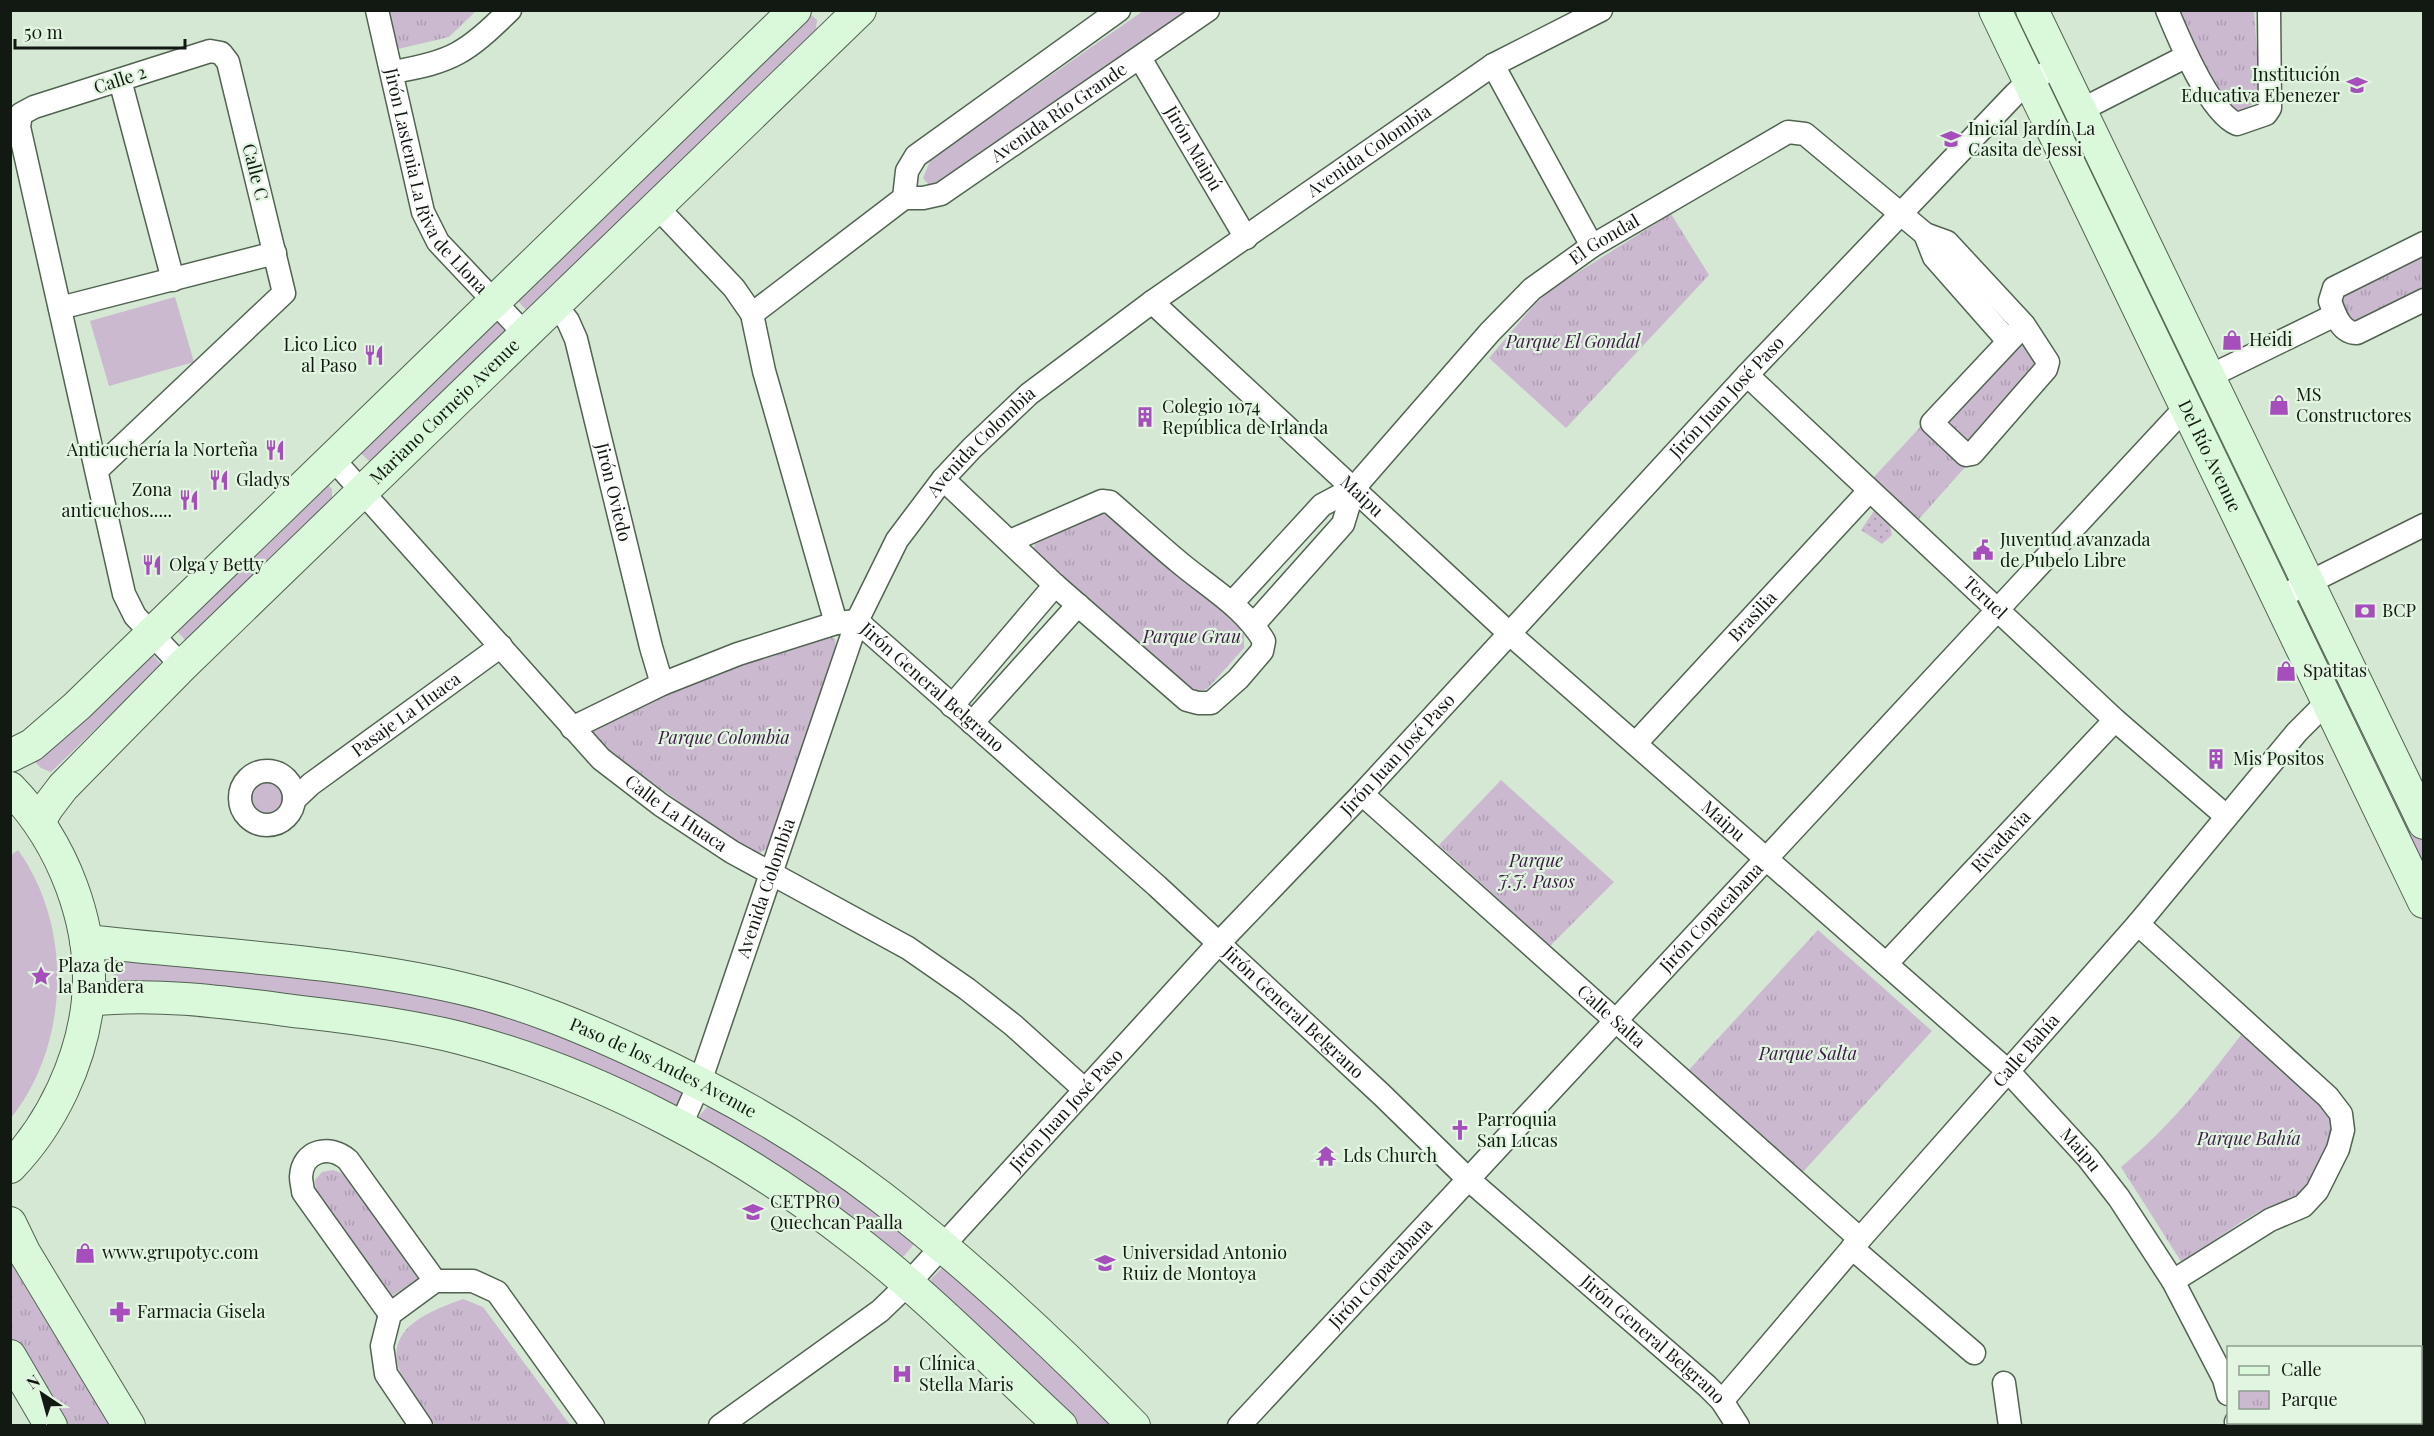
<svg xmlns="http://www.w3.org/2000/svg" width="2434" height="1436" font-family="'Playfair Display',serif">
  <defs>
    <pattern id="grass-dots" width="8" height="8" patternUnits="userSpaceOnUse" patternTransform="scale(1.5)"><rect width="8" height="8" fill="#cbb9d0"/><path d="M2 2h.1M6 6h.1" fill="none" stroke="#ad9eb2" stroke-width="1.8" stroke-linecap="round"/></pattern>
    <pattern id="park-tufts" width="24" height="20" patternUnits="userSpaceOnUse" patternTransform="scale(1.5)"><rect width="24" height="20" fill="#cbb9d0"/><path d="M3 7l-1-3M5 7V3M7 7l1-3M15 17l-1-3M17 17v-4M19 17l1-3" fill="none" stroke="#ad9eb2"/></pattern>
  </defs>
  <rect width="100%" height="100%" fill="#d4e8d3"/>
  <!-- grass -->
  <path fill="url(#grass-dots)" d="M1874,511L1889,520L1892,535L1882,544L1861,530Z"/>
  <!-- park -->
  <g fill="url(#park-tufts)">
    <path d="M388,11H476L449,37L398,49Z"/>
    <path d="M2172,11H2254L2260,92C2254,105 2247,110 2233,115Z"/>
    <path d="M1671,214L1709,275L1566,428L1489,358L1534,305L1553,288Z"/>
    <path d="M2423,254V293L2357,323L2345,318L2340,295Z"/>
    <path d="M2021,340L2040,362L1966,443L1947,426V421Z"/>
    <path d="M1924,423L1967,465L1919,519L1873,478Z"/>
    <path d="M1106,509L1237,623L1244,635V648L1207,689L1198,691L1187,686L1033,550L1037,539Z"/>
    <path d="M821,629L835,639L836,649L769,847L760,853H750L591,738L594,721Z"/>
    <path d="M1501,780L1614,882L1550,946L1439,845Z"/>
    <path d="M1818,930L1932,1031L1801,1174L1687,1072Z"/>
    <path d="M2241,1035L2321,1106L2330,1116L2332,1132L2312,1181L2300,1195L2260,1211L2241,1222L2182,1263L2121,1167C2168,1129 2205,1082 2241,1035Z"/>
    <path d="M333,1170L344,1174L418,1279L392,1296L316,1192L315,1180L322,1172Z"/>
    <path d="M10,1262L109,1425H61L11,1342Z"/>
    <path d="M463,1299L483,1307L570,1425H435C424,1409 408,1392 401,1374C381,1329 430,1311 463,1299Z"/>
  </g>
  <!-- garden -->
  <g fill="#cbb9d0">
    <path d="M807,11L817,20L816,29L527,311L505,287Z"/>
    <path d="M1143,11H1195L938,187L929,185L923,178L931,159Z"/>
    <path d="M175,297L194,362L109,386L90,321Z"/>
    <path d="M487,303L513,326L370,462L347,440Z"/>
    <path d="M321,478L332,489V500L187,642L165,618Z"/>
    <path d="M2309,607L2423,840V877L2295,612Z"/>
    <path d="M138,638L162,665L51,772L41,768L31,758Z"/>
    <circle cx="265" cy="798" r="18"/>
    <path d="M18,850C73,926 70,1044 11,1118L10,856Z"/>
    <path d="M120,957L314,973L506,1010L685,1091L678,1107L668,1110L586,1070L120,982L113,974L114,961Z"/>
    <path d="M718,1103L911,1232L914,1244L904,1256H893L699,1126V1116L708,1106Z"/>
    <path d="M943,1267L951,1268L1121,1425H1073L932,1288L931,1279Z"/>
  </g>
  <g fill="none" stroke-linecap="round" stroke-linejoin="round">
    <!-- street casing -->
    <g stroke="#516351" stroke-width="25">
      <g id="street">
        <path id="s1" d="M377,10L423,212L438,242L525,334"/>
        <path d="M2167,10C2179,39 2209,112 2237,124L2266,114L2270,108L2269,10"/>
        <path id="s2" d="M1140,58L1246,238"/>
        <path d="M1493,65L1592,246"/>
        <path d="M392,72C453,62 466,53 510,10"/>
        <path d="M120,80L173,280"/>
        <path d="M2081,110L2187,56"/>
        <path d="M904,198L907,171L916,156L1119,10"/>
        <path d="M657,207L734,288L752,314L764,371L836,623"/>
        <path d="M1925,234L1934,257L2008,341"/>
        <path d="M2424,243L2334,288L2330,301C2335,315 2341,333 2357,333L2424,300"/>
        <path id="s3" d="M1152,302L1510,634L2009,1072L2088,1158L2119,1198L2173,1281L2224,1379L2228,1394"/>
        <path id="s4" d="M555,305L568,321L576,339L651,647L662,684"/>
        <path d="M60,308L275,253"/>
        <path id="s5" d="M752,314L904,198H923L941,194L1208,10"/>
        <path id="s6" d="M1747,375L2115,720L2226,816"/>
        <path d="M2208,377L2335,315"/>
        <path id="s7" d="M333,459L601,759L661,805L732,852L908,948L967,989L1013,1025L1085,1090"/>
        <path d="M97,470L284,293L228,62L221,53L210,51L34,107L21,114L19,127L124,594L135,616L182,666"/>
        <path d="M943,479L1055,585L1187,700L1198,703H1211L1238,679L1262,651L1264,641C1244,607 1210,588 1180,563C1156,543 1133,522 1110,502L1102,501L1010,541"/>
        <path d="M2278,598L2424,525"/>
        <path id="s8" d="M1232,603L1322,505L1354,488L1490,332L1532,289L1592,246L1788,132L1805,134L1925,234L1947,242L2024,325L2048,362L2046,369L1972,454L1966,455L1932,423L2024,325"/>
        <path d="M1254,624L1343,524L1354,488"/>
        <path d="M952,706L1055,585"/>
        <path d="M972,723L1078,605"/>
        <path id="s9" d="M572,728L662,684L738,654L836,623L857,621L1157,886L1382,1095L1468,1179L1707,1386L1722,1401L1738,1426"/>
        <path id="s10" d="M1636,743L1869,491"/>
        <circle cx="267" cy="798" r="27"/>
        <path id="s11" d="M1362,794L1860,1239"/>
        <path id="s12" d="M294,800L311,784L501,646"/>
        <path d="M2138,924L2328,1097L2341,1114L2343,1130L2338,1149L2317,1191L2303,1206L2270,1220L2173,1281"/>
        <path id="s13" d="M1886,964L2115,720"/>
        <path id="s14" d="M680,1127L700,1082L857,621L897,540L943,479L972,448L1029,394L1152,302L1493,65L1601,10"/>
        <path d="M1852,1248L1974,1353"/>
        <path d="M390,1314L303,1192C303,1188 301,1182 301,1177C302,1150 330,1144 348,1160L435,1281"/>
        <path d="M2004,1383L2010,1426"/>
        <path id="s15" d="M1722,1401L1860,1239L2138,924L2297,732L2328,701"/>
        <path d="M2236,1422L2237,1426"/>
        <path d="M421,1426L386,1374L382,1346L390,1314L435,1281H473L497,1292L593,1426"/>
        <path id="s16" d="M720,1426L880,1311L908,1284L1218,944L1362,794L1747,375L2015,94L2029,81L2041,75"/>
        <path id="s17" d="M1239,1426L2185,408"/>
      </g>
    </g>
    <!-- secondary casing -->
    <g stroke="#516351" stroke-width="34">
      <g id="secondary">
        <path id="s18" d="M1995,10L2424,902"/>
        <path d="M2032,10L2424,823"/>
        <path d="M10,756L32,745L77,706L795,10"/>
        <path d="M10,788C63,842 95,925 88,1000C82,1060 52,1124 10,1167"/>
        <path id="s19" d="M39,822L47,808L63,787L182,666L860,10"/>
        <path id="s20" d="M86,941C211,955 337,960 460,988C522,1002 582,1027 640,1054C724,1093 807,1140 881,1197C971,1266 1055,1345 1134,1426"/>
        <path d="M88,1000C159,992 231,1003 302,1012C355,1018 409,1025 460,1038C597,1073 740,1151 851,1237C926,1294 992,1362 1061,1426"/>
        <path d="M10,1223L24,1252L129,1426"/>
        <path d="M10,1356L51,1426"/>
      </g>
    </g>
    <!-- street -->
    <use href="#street" stroke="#fff" stroke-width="22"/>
    <!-- secondary -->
    <use href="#secondary" stroke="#daf8da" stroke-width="32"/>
  </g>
  <!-- icons -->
  <defs>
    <g id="school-bare" transform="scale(1.62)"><path d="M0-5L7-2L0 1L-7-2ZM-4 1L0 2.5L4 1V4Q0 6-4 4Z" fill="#a54ebc" stroke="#e1f5e0" stroke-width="2.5" paint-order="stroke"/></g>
    <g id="shop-bare" transform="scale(1.62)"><path d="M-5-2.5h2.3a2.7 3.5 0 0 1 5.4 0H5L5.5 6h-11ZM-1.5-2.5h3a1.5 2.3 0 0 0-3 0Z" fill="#a54ebc" stroke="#e1f5e0" stroke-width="2.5" paint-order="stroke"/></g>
    <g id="restaurant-bare" transform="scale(1.62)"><path d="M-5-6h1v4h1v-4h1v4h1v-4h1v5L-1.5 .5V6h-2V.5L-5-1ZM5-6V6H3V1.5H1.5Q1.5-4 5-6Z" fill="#a54ebc" stroke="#e1f5e0" stroke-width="2.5" paint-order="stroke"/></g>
    <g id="building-bare" transform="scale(1.62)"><path d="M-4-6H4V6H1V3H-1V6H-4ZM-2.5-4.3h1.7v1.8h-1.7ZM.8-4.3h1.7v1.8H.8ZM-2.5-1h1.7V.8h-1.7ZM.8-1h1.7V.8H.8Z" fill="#a54ebc" stroke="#e1f5e0" stroke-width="2.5" paint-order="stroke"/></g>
    <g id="civic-bare" transform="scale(1.62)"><path d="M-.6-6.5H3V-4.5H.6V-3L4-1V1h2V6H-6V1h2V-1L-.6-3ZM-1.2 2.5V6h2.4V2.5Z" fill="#a54ebc" stroke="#e1f5e0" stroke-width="2.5" paint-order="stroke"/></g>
    <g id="bank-bare" transform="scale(1.62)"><path d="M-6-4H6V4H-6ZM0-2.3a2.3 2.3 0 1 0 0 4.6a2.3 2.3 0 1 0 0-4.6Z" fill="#a54ebc" stroke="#e1f5e0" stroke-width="2.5" paint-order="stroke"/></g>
    <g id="sight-bare" transform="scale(1.62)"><path d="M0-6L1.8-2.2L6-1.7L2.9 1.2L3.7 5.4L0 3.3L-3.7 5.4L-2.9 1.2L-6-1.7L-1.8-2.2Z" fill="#a54ebc" stroke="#e1f5e0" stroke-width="2.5" paint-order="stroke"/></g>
    <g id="church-bare" transform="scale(1.62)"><path d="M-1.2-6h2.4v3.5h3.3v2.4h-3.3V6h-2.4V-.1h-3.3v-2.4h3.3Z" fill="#a54ebc" stroke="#e1f5e0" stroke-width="2.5" paint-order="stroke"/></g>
    <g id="temple-bare" transform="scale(1.62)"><path d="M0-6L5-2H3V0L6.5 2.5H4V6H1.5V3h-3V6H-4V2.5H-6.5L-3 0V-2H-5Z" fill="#a54ebc" stroke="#e1f5e0" stroke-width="2.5" paint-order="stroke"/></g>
    <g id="university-bare" transform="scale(1.62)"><path d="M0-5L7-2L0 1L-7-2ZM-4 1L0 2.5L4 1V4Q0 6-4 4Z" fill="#a54ebc" stroke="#e1f5e0" stroke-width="2.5" paint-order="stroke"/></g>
    <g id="pharmacy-bare" transform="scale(1.62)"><path d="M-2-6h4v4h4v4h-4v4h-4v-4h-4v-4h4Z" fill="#a54ebc" stroke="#e1f5e0" stroke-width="2.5" paint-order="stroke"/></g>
    <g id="hospital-bare" transform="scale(1.62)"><path d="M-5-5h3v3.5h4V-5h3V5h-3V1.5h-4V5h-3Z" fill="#a54ebc" stroke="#e1f5e0" stroke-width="2.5" paint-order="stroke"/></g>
  </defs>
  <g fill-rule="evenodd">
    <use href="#school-bare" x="2357" y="85"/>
    <use href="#school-bare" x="1951" y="139"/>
    <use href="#shop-bare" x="2232" y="340"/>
    <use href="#restaurant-bare" x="374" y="355"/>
    <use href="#shop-bare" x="2279" y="405"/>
    <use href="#building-bare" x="1145" y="417"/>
    <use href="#restaurant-bare" x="275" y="450"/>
    <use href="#restaurant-bare" x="219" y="480"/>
    <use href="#restaurant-bare" x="189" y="500"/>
    <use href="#civic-bare" x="1983" y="550"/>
    <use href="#restaurant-bare" x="152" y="565"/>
    <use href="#bank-bare" x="2365" y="611"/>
    <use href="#shop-bare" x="2286" y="671"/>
    <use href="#building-bare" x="2216" y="759"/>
    <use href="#sight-bare" x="41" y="976"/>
    <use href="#church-bare" x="1460" y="1130"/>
    <use href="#temple-bare" x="1326" y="1156"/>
    <use href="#university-bare" x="753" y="1212"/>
    <use href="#shop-bare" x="85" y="1253"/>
    <use href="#university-bare" x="1105" y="1263"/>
    <use href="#pharmacy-bare" x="120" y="1312"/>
    <use href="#hospital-bare" x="902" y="1374"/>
  </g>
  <g text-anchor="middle" stroke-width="4.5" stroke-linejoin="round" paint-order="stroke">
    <!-- poi labels -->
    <g font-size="18" fill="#121912" stroke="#e1f5e0" text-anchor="start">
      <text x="2340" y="81" text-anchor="end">Institución<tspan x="2340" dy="21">Educativa Ebenezer</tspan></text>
      <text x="1968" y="135">Inicial Jardín La<tspan x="1968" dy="21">Casita de Jessi</tspan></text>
      <text x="2249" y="346">Heidi</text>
      <text x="357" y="351" text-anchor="end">Lico Lico<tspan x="357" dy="21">al Paso</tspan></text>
      <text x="2296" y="401">MS<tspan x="2296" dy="21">Constructores</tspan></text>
      <text x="1162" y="413">Colegio 1074<tspan x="1162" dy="21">República de Irlanda</tspan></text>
      <text x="258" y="456" text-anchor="end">Anticuchería la Norteña</text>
      <text x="236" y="486">Gladys</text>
      <text x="172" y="496" text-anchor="end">Zona<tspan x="172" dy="21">anticuchos.....</tspan></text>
      <text x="2000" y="546">Juventud avanzada<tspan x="2000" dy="21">de Pubelo Libre</tspan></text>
      <text x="169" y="571">Olga y Betty</text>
      <text x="2382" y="617">BCP</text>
      <text x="2303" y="677">Spatitas</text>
      <text x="2233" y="765">Mis Positos</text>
      <text x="58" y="972">Plaza de<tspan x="58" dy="21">la Bandera</tspan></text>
      <text x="1477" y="1126">Parroquia<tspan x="1477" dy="21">San Lucas</tspan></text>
      <text x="1343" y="1162">Lds Church</text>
      <text x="770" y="1208">CETPRO<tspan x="770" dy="21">Quechcan Paalla</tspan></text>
      <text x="102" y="1259">www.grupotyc.com</text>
      <text x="1122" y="1259">Universidad Antonio<tspan x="1122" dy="21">Ruiz de Montoya</tspan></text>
      <text x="137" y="1318">Farmacia Gisela</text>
      <text x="919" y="1370">Clínica<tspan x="919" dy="21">Stella Maris</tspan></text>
    </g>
    <!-- street labels -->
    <g font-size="18" fill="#121912" stroke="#e1f5e0">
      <text transform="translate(120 80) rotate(-18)" y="6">Calle 2</text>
      <text dy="6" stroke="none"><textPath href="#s5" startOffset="372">Avenida Río Grande</textPath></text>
      <text dy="6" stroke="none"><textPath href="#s2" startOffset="105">Jirón Maipú</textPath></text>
      <text dy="6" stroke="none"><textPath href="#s14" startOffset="1242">Avenida Colombia</textPath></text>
      <text transform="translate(255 172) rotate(76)" y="6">Calle C</text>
      <text dy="6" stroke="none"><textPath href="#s1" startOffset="184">Jirón Lastenia La Riva de Llona</textPath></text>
      <text dy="6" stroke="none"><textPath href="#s8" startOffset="524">El Gondal</textPath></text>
      <text dy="6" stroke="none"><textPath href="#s16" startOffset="1443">Jirón Juan José Paso</textPath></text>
      <text dy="6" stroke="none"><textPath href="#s19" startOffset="578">Mariano Cornejo Avenue</textPath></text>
      <text dy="6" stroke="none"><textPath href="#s14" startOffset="756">Avenida Colombia</textPath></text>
      <text dy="6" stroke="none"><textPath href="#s18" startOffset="495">Del Río Avenue</textPath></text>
      <text dy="6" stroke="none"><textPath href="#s4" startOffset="198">Jirón Oviedo</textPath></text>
      <text dy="6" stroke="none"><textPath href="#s3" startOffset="286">Maipu</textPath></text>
      <text dy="6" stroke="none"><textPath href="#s6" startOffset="326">Teruel</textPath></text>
      <text dy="6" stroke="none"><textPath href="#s10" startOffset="172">Brasilia</textPath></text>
      <text dy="6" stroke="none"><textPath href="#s9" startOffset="406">Jirón General Belgrano</textPath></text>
      <text dy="6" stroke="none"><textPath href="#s12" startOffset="141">Pasaje La Huaca</textPath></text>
      <text dy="6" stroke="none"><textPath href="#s16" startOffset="957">Jirón Juan José Paso</textPath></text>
      <text dy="6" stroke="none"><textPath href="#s7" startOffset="495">Calle La Huaca</textPath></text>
      <text dy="6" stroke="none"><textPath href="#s3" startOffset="772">Maipu</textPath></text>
      <text dy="6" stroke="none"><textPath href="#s13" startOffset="168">Rivadavia</textPath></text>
      <text dy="6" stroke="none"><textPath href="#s14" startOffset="254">Avenida Colombia</textPath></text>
      <text dy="6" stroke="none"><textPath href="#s17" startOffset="694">Jirón Copacabana</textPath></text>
      <text dy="6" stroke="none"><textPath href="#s9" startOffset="892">Jirón General Belgrano</textPath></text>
      <text dy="6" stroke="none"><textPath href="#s11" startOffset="334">Calle Salta</textPath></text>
      <text dy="6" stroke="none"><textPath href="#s15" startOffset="464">Calle Bahía</textPath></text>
      <text dy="6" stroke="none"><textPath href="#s20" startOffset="596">Paso de los Andes Avenue</textPath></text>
      <text dy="6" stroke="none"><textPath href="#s16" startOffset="471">Jirón Juan José Paso</textPath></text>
      <text dy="6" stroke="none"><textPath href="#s3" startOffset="1258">Maipu</textPath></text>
      <text dy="6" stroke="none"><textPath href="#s17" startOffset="208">Jirón Copacabana</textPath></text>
      <text dy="6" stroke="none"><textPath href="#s9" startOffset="1378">Jirón General Belgrano</textPath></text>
    </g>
    <!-- park labels -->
    <g font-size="18" font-style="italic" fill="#3f1a49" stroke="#e1f5e0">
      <text x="1573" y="348">Parque El Gondal</text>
      <text x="1192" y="643">Parque Grau</text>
      <text x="724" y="744">Parque Colombia</text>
      <text x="1536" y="867">Parque<tspan x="1536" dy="21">J.J. Pasos</tspan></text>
      <text x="1808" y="1060">Parque Salta</text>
      <text x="2249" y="1145">Parque Bahía</text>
    </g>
  </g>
  <!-- border -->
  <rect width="2434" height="1436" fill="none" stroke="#121912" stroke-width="24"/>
  <!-- legend -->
  <rect x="2227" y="1346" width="195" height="78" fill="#e1f5e0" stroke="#8e9d8e" stroke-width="1.5"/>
  <rect x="2239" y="1366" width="30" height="9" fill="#daf8da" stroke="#8e9d8e" stroke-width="1.5"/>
  <text x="2281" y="1376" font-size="18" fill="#121912">Calle</text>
  <rect x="2239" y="1391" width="30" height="18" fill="url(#park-tufts)" stroke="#8e9d8e" stroke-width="1.5"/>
  <text x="2281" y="1406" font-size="18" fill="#121912">Parque</text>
  <!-- north arrow -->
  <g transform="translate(42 1394) rotate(324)" stroke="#e1f5e0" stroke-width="4.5" paint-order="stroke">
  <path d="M0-4.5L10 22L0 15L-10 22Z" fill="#121912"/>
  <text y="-9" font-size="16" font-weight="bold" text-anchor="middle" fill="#121912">N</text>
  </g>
  <!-- scale -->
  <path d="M15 39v9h170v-9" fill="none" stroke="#121912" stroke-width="3"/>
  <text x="24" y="39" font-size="18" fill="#121912" stroke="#e1f5e0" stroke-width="4.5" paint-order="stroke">50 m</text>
</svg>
